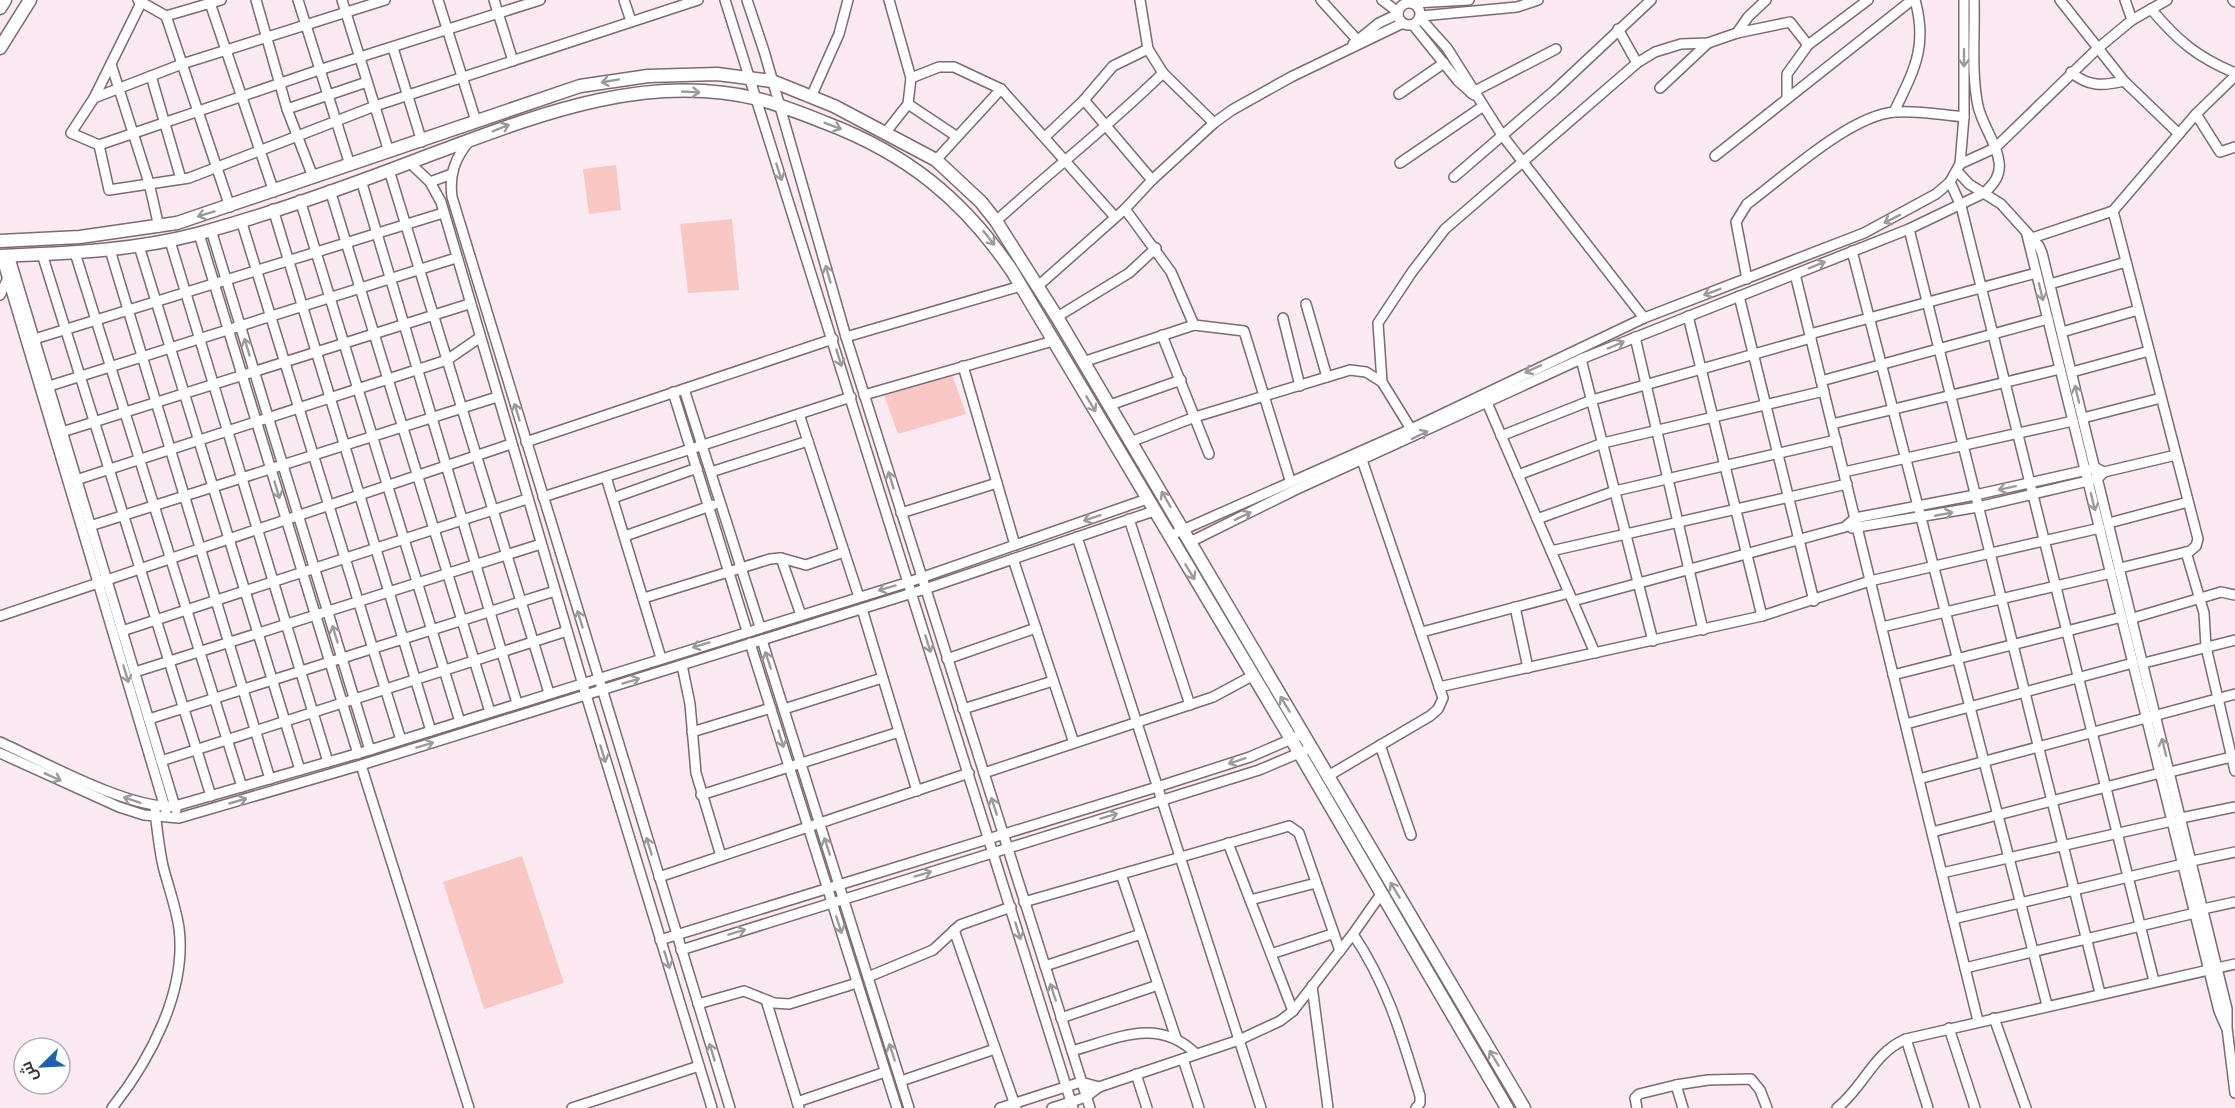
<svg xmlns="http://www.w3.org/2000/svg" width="2235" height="1108" font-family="Commissioner,Cairo,sans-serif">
  <rect width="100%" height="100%" fill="#fceaf3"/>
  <!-- green -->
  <g fill="#f9c7c4">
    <path d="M616,165L621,210L589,214L583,169Z"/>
    <path d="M732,219L739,290L688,293L680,224Z"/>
    <path d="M952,374L966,414L898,434L884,395Z"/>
    <path d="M522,856L564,983L484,1009L443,882Z"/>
  </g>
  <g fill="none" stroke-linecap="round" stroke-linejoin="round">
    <!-- minor casing -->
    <g stroke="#7b6b73" stroke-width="12">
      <g id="minor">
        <path d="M138,0L166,16L230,207"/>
        <path d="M209,0L274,192"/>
        <path d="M256,0L287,109L313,177"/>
        <path d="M298,0L350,165"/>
        <path d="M342,0L389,152"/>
        <path d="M385,0L182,64L94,98L71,133L99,145L319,70L540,0"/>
        <path d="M438,0L476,121"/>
        <path d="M494,0L513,61"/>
        <path d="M624,0L631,21"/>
        <path d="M725,0L1073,1108"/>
        <path d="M747,0L764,51L846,337L1090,1108"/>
        <path d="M1140,0L1148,49L1163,73L1214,123"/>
        <path d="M1321,0L1360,43"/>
        <path d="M1382,0L1398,12"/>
        <path d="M2060,0L2124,81L2179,134"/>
        <path d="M2125,0L2132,20"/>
        <path d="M2233,0L2235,2"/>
        <circle cx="1409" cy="14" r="11"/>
        <path d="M1414,3L1469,0"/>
        <path d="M2151,9C2178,41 2197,57 2235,73"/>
        <path d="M166,16L221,0"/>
        <path d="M1421,16L1517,7L1538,0"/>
        <path d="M1420,18L1447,48L1502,135L1644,318"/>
        <path d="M1413,25L1458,81L1474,95"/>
        <path d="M1618,29L1637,63"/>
        <path d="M1737,33L1748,17L1766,0"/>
        <path d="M1353,44L1379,23L1398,14"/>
        <path d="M393,48L422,142"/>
        <path d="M111,64L149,183L159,227"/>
        <path d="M2071,72C2088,87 2103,86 2124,81"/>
        <path d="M151,76L181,179"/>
        <path d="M911,78L939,67H954L1001,89L1115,217"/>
        <path d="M1660,88L1708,43"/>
        <path d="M1471,93L1556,49"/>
        <path d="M1399,94L1444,63"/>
        <path d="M811,97L839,34L848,0"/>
        <path d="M94,98L141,3"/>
        <path d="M1787,98V74L1808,45L1868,0"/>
        <path d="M1084,100L1152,180"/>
        <path d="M908,104L956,136"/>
        <path d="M287,109L367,82"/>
        <path d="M1894,112C1914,70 1928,47 1915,0"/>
        <path d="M2196,114L2220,152L2235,147"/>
        <path d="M886,132L908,104L911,78L889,0"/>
        <path d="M1045,137L1084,100L1113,66L1148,49"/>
        <path d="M470,140C455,158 449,174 452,197L730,1108"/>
        <path d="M99,145L109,190L189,178L375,106L698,0"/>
        <path d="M1715,156L1912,0"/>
        <path d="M936,160L1001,89"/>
        <path d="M410,163L430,182L441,202L586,695L712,1108"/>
        <path d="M1400,163L1482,107"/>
        <path d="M1960,164L1995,148L2097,49L2132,20L2167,0"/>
        <path d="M389,170L549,693"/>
        <path d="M1957,171L1969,184L2001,204L2039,246L2042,253L2227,1009V1028L2235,1093"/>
        <path d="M1454,177L1555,90L1651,0"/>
        <path d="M361,180L517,703"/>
        <path d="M430,182L452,174"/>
        <path d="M1950,182L1961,206L2154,981"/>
        <path d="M330,190L490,712"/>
        <path d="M300,200L460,722"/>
        <path d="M273,209L431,731"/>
        <path d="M1125,209L1171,272L1194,325"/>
        <path d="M2113,211L2198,539L2196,546L2190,551L2120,568"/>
        <path d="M241,220L401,740"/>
        <path d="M996,221C1051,171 1110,125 1163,73"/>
        <path d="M1909,229L2100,993"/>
        <path d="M211,230L370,750"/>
        <path d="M199,234L358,754"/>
        <path d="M2027,235L2219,1011L2226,1027"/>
        <path d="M2029,239L2113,211L2196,114L2235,76"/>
        <path d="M170,241L328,762"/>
        <path d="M139,246L300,770"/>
        <path d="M110,250L270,779"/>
        <path d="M1852,251L2047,1005"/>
        <path d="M75,253L242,787"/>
        <path d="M42,254L211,796"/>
        <path d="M9,255L176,810"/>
        <path d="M1,256L166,811"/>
        <path d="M1795,274L1978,1021"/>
        <path d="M1747,279L1736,222L1747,204C1784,177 1850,115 1895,112C1917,110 1942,115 1964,117"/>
        <path d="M2050,284L2126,262"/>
        <path d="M1038,286L1125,209L1152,180L1214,123L1232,110L1291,77L1403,23"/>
        <path d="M0,295L8,278"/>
        <path d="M1739,296L1814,601"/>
        <path d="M1306,304L1327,377"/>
        <path d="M1688,316L1762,616"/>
        <path d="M1057,317L1129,273L1156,248"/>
        <path d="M1283,318L1300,386"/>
        <path d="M2062,332L2138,310"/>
        <path d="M1810,334L2036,273"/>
        <path d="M1162,335L1209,454"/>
        <path d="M846,337L1021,286"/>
        <path d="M1635,337L1703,630"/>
        <path d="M28,341L443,213"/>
        <path d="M1581,359L1653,641"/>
        <path d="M1083,362L1194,325L1244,331L1290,480"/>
        <path d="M963,366L1015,545"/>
        <path d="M2072,372L2149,351"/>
        <path d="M1821,381L2048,319"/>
        <path d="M43,388L456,258"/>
        <path d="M684,389L760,627"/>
        <path d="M673,392L747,631"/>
        <path d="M864,395L1053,341"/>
        <path d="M1485,398L1595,653"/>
        <path d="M1110,405L1181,380"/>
        <path d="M799,414L859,597"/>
        <path d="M2083,418L2161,398"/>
        <path d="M1832,424L2060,369"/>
        <path d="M1411,429L1382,382L1378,323L1412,272L1445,229L1637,63L1655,52L1681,44L1708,43L1737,33L1790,22L1808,45"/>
        <path d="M62,432L469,304"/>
        <path d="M1501,436L1592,400L1811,338"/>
        <path d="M1133,441L1195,417L1350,370L1366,372L1382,382"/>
        <path d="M526,442L833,339"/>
        <path d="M711,472L808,441"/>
        <path d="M1844,472L2073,421"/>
        <path d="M1518,475L1603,443L1824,391"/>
        <path d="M606,477L661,658"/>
        <path d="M76,480L447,360L479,338"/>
        <path d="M543,497L851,397"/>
        <path d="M613,498L697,468"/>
        <path d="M901,513L997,483"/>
        <path d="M1129,519L1190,705"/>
        <path d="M1537,519L1615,491L1836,440"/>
        <path d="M2109,523L2188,502"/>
        <path d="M90,526L497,397"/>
        <path d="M1852,528L1978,507L2088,481L2098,478L2104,472L2176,455"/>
        <path d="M625,536L713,505"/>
        <path d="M1169,536L1411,429L1644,318L1864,233L1936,194L1950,182L1960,164L1964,117V0"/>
        <path d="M1077,537L1261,1108"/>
        <path d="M1190,542L1295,490L1581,359L1909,229L1984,193C1994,184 2001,175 1999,162C1997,143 1982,125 1978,106C1971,72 1975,35 1974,0"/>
        <path d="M1551,551L1847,484"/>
        <path d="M2186,552L2204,613L2206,647L2235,771"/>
        <path d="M781,558L801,615"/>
        <path d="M1013,559L1074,743"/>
        <path d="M644,598L770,559L781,558L806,565L844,552"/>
        <path d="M1573,601L1845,527L1855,518L1975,495L2096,468L2104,472"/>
        <path d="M1515,607L1528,668"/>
        <path d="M862,609L917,791"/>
        <path d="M0,616L511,444"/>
        <path d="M2133,618L2221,592L2235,595"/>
        <path d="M1882,627L2111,573"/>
        <path d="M122,631L527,499"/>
        <path d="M1422,632L1569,593"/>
        <path d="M762,640L909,1108"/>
        <path d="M750,643L897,1108"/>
        <path d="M947,659L1036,628"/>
        <path d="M2144,663L2235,640"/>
        <path d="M682,665L690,704L696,773L721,856"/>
        <path d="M135,672L541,544"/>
        <path d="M1893,675L2122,617"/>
        <path d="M1439,687L1762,616L1870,581L2100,528"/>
        <path d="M784,709L882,678"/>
        <path d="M963,709L1053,681"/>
        <path d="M149,719L555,591"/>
        <path d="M1906,724L2133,663"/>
        <path d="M692,732L771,708"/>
        <path d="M0,742C42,761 132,811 175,806L370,750L909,582L1147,499"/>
        <path d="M1380,745L1411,835"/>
        <path d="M0,753L119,807L144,815L179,818L361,765L925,589L1154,511"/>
        <path d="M161,761L567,631"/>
        <path d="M361,765L469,1108"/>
        <path d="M2170,772L2235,756"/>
        <path d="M984,773L1213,697L1252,676"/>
        <path d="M1328,776L1430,716L1438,709L1443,698L1362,460"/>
        <path d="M1919,779L2235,694"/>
        <path d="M701,795L899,732"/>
        <path d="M2181,818L2235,807"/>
        <path d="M1932,832L2160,773"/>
        <path d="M1228,843L1293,1011"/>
        <path d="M2192,861L2235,852"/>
        <path d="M1942,873L2172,821"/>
        <path d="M1121,874L1176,1038"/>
        <path d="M659,877L969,773"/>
        <path d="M1250,900L1316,883"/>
        <path d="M1024,902L1289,826L1299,833L1340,951"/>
        <path d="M2203,909L2235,902"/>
        <path d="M1953,919L2183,864"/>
        <path d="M954,930L1016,1108"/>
        <path d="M1353,934C1388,986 1402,1037 1420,1096V1103L1416,1108"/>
        <path d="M660,940L1157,787L1250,757L1303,734"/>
        <path d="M681,950L1259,770L1304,751"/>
        <path d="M1271,954L1332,934"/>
        <path d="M1045,966L1141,934"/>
        <path d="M1965,968L2195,913"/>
        <path d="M868,977L933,950L960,925L1011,907"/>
        <path d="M1312,986L1328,1108"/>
        <path d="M766,1000L799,1108"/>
        <path d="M698,1004L744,991L774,1003L789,1004L857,983"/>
        <path d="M1061,1018L1158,985"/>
        <path d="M1994,1018L2026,1108"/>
        <path d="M1949,1028L1975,1108"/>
        <path d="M1906,1039L1928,1108"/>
        <path d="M1072,1051C1116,1039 1158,1016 1196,1054"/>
        <path d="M1183,1059L1199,1108"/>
        <path d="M1136,1074L1147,1108"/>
        <path d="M901,1081L995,1049"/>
        <path d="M1676,1085L1708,1080L1751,1079L1760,1090L1767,1108"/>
        <path d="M797,1102L885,1072"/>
        <path d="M112,1108C150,1060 187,991 179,928C176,907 168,886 163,866C159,848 157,829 155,811"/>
        <path d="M572,1108L699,1066"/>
        <path d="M1000,1108L1081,1082L1099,1087"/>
        <path d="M1052,1108L1086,1097L1099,1087L1239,1040L1280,1021L1293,1011L1353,934L1381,894"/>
        <path d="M1637,1108L1635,1098L1639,1094L1676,1085L1683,1108"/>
        <path d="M1837,1108C1864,1087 1873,1053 1906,1039L2235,964"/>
      </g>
    </g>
    <!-- major casing -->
    <g stroke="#7b6b73" stroke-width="15">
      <g id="major">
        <path d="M0,8L5,0"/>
        <path d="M0,48L30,0"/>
        <path d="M0,241L80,237L177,223L580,86L648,76L717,74L772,81L834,106L936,160L981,202L996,221L1057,317L1524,1108"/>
        <path d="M0,256C67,253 132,251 197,234C274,213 352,185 427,156C533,117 643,71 758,99C781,105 803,114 826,123C907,154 963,199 1012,271L1300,754L1507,1108"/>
      </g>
    </g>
    <!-- minor -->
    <use href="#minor" stroke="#fff" stroke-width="9"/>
    <!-- major -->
    <use href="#major" stroke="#fff" stroke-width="12"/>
  </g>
  <!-- one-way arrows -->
  <defs><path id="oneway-shaft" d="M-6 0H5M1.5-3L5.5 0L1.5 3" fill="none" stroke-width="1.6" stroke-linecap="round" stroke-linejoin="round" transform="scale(1.5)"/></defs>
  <g stroke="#9d9a9c">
    <use href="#oneway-shaft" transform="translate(1964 58) rotate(90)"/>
    <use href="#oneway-shaft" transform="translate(610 81) rotate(170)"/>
    <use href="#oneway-shaft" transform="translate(691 92) rotate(3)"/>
    <use href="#oneway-shaft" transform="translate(833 126) rotate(21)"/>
    <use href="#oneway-shaft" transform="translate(501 128) rotate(-22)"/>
    <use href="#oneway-shaft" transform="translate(779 172) rotate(72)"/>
    <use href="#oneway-shaft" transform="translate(206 214) rotate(163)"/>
    <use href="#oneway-shaft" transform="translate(1892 219) rotate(153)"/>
    <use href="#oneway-shaft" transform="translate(989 238) rotate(52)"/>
    <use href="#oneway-shaft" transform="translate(1817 265) rotate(-22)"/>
    <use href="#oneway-shaft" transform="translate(828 274) rotate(-106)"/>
    <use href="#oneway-shaft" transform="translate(1712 292) rotate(159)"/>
    <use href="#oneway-shaft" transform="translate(2041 292) rotate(76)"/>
    <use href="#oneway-shaft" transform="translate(1616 345) rotate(-23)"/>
    <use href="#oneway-shaft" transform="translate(247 347) rotate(-107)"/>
    <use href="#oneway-shaft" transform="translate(839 358) rotate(73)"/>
    <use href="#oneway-shaft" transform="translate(1533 369) rotate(155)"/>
    <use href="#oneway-shaft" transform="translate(2077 394) rotate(-104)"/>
    <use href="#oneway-shaft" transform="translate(1091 404) rotate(59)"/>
    <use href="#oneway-shaft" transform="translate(517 412) rotate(-107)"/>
    <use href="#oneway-shaft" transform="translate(1420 435) rotate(-26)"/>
    <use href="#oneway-shaft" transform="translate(891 480) rotate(-107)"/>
    <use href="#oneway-shaft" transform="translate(2007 488) rotate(168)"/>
    <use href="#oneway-shaft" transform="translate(277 490) rotate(73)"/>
    <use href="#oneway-shaft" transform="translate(1166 499) rotate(-120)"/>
    <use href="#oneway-shaft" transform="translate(2093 502) rotate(76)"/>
    <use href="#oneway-shaft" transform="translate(1944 514) rotate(-11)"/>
    <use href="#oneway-shaft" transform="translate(1243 516) rotate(-26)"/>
    <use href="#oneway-shaft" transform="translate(1092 518) rotate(161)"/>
    <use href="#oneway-shaft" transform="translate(1190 572) rotate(59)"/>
    <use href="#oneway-shaft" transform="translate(887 588) rotate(163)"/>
    <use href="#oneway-shaft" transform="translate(580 619) rotate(-107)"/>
    <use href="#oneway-shaft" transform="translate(335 634) rotate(-107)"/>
    <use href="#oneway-shaft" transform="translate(928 644) rotate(73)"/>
    <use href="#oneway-shaft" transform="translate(701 645) rotate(163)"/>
    <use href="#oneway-shaft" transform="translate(768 660) rotate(-108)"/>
    <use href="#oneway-shaft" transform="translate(126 674) rotate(73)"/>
    <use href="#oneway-shaft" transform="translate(631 681) rotate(-17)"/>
    <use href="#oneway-shaft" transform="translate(1285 704) rotate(-121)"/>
    <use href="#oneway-shaft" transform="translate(781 739) rotate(73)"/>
    <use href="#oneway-shaft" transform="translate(425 745) rotate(-17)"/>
    <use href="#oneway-shaft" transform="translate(2164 747) rotate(-104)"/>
    <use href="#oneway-shaft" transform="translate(603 754) rotate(73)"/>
    <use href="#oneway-shaft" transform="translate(1237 761) rotate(162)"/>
    <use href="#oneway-shaft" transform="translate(53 777) rotate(24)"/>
    <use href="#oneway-shaft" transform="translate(132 800) rotate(-161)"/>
    <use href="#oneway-shaft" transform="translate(238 801) rotate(-16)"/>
    <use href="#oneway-shaft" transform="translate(994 806) rotate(-108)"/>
    <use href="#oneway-shaft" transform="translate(1109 816) rotate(-17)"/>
    <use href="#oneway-shaft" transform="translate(649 846) rotate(-107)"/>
    <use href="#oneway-shaft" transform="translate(827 846) rotate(-108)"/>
    <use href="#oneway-shaft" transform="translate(923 874) rotate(-17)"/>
    <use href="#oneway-shaft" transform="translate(1395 890) rotate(-121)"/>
    <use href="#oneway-shaft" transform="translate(839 925) rotate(72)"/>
    <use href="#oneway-shaft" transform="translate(1018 931) rotate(73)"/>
    <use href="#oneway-shaft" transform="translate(737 932) rotate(-17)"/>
    <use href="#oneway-shaft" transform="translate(667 960) rotate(73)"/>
    <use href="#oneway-shaft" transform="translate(1053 992) rotate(-108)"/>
    <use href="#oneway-shaft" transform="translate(712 1052) rotate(-107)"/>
    <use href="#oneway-shaft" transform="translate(892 1052) rotate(-108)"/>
    <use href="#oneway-shaft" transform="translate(1494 1058) rotate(-121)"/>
  </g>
  <!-- north arrow -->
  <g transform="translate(42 1066) rotate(246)"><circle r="28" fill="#ffffff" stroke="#b1aeaf" stroke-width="1.5"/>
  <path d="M0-4.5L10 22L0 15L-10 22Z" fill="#1c61b1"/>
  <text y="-9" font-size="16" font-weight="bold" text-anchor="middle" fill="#3b3438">ش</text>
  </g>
</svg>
